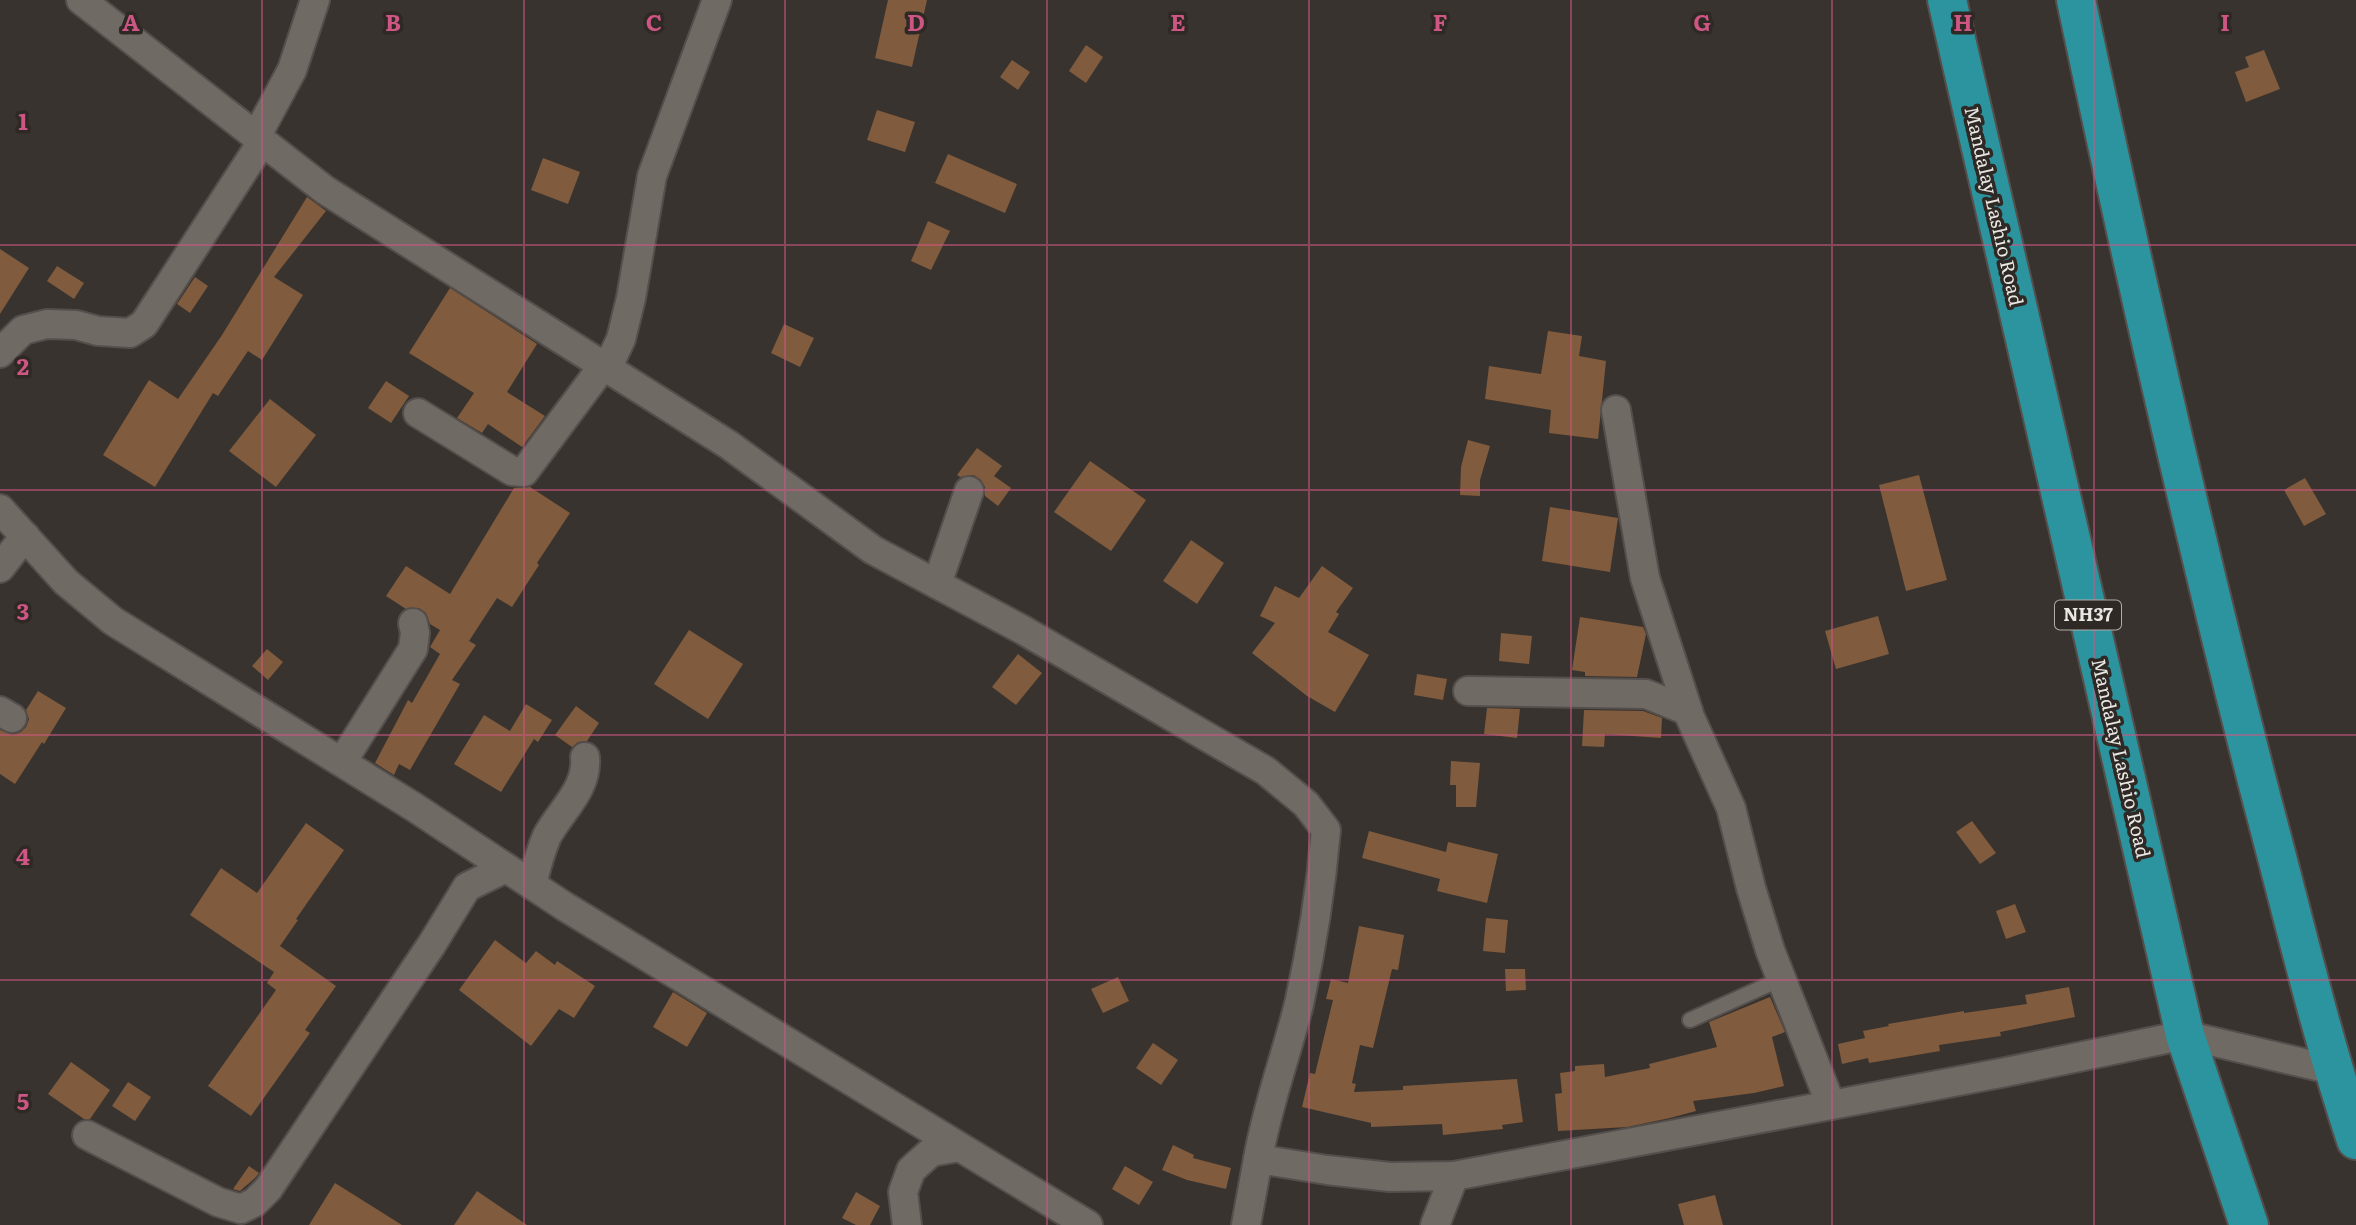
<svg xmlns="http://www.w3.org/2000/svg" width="2356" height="1225" font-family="Literata,serif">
  <rect width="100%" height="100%" fill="#38332f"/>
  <!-- building -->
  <g fill="#805b3d">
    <path d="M888,0H927L912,67L875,58Z"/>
    <path d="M1086,45L1103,57L1086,83L1069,71Z"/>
    <path d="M2264,50L2280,89L2246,102L2235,72L2249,67L2245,57Z"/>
    <path d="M1012,60L1030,72L1018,90L1000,77Z"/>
    <path d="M877,110L915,122L905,152L867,140Z"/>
    <path d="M948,154L1017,184L1005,213L935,183Z"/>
    <path d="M543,158L580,172L568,204L531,190Z"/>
    <path d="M307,197L326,211L274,277L303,295L262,360L248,351L218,396L213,393L155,487L103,455L149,380L178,399L222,335Z"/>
    <path d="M928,221L950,231L931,270L911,261Z"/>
    <path d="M0,249L29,268L0,314Z"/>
    <path d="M57,266L84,283L74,299L47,281Z"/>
    <path d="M195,277L208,286L190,313L177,304Z"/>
    <path d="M450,288L537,344L507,392L545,416L522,447L488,424L482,433L457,418L474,393L409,353Z"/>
    <path d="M784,324L814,338L800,367L771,353Z"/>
    <path d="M1548,331L1582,336L1579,356L1606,361L1598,439L1549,433L1551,410L1485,399L1489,366L1541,374Z"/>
    <path d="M386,381L409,396L391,423L368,408Z"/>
    <path d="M270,399L316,435L276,487L229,451Z"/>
    <path d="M1468,440L1490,446L1480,480V496L1460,495L1461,467Z"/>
    <path d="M977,448L1002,466L994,476L1011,488L998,506L985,496V487L981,480L974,475L960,477L957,475Z"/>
    <path d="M1090,461L1146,500L1111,551L1054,512Z"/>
    <path d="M1919,475L1947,580L1906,591L1879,485Z"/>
    <path d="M2305,478L2326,514L2304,526L2284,490Z"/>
    <path d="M530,487L570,513L537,563L539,565L512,607L497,598L469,641L476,645L452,680L460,684L410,770L399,764L394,775L375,763L408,700L412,703L440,654L430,647L440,630L430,624L426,613L419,608L406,609L386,596L406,566L450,594L514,488Z"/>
    <path d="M1550,507L1618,518L1610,572L1542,561Z"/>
    <path d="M1191,540L1224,563L1197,604L1163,581Z"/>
    <path d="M1322,566L1353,588L1336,612L1339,614L1328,632L1369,655L1335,712L1307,696L1252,653L1275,623L1260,616L1275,586L1299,598Z"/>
    <path d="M1878,616L1889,654L1836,669L1825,631Z"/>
    <path d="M1580,617L1643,627L1646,634L1637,677L1585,676V672L1572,670Z"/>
    <path d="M689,630L743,664L708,719L654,684Z"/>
    <path d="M1501,633L1532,636L1529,664L1499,661Z"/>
    <path d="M267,649L283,662L268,680L252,666Z"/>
    <path d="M1018,654L1042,673L1016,705L992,687Z"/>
    <path d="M1417,674L1447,679L1443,700L1414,695Z"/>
    <path d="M38,691L66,708L44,744L42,742L15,784L0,774V730L13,735L21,732L26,727L29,719L26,710Z"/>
    <path d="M526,704L552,720L538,742L534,739L501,792L454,764L484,715L510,731Z"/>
    <path d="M576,706L599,723L587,741L578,742L572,747L555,735Z"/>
    <path d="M1487,708L1520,709L1517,738L1484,734Z"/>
    <path d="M1584,710L1643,711L1662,718L1661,738L1605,734L1604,747L1582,746Z"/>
    <path d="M1451,761L1480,763L1476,807H1456V785H1450Z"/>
    <path d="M1972,821L1996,853L1980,864L1956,832Z"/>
    <path d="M306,823L344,850L296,919L298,920L280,946L336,986L305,1030L310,1033L251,1116L208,1086L276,990L267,983L274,972L190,915L221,868L257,893Z"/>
    <path d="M1369,831L1446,852L1448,842L1498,854L1487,903L1437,891L1440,879L1362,858Z"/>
    <path d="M2015,904L2026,932L2006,939L1996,911Z"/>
    <path d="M1486,918L1508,920L1505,953L1483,951Z"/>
    <path d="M1359,926L1404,935L1398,970L1392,969L1373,1048L1360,1045L1352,1083L1356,1084L1354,1092L1403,1090V1086L1517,1079L1523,1122L1502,1125L1503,1129L1443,1135L1442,1124L1371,1127V1123L1302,1107L1310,1073L1315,1074L1333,1000L1326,999L1331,979L1348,983Z"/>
    <path d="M495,940L526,963L536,951L555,965L557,961L595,986L574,1018L559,1009L531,1046L459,990Z"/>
    <path d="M1505,969H1525L1526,990L1506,991Z"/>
    <path d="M1118,977L1129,1001L1103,1013L1091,989Z"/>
    <path d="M2069,987L2075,1017L2000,1032L2001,1036L1939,1045L1940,1051L1869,1063L1868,1058L1842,1064L1838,1044L1865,1038L1863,1031L1889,1026L1888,1024L1964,1011V1013L2027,1004L2025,995Z"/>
    <path d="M673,992L707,1013L687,1047L653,1027Z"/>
    <path d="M1770,997L1785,1032L1772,1037L1784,1086L1754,1093L1693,1101L1696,1111L1670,1118L1627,1127L1558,1131L1555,1094L1562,1093L1560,1073L1575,1071V1066L1604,1064L1605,1077L1650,1068L1649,1064L1717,1047L1709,1022Z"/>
    <path d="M1153,1043L1178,1060L1161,1085L1136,1068Z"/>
    <path d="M71,1062L110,1090L90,1119H84L48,1094Z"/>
    <path d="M128,1082L151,1097L135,1121L112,1106Z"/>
    <path d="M1173,1145L1194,1155L1193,1158L1231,1168L1226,1189L1187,1180L1162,1170Z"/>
    <path d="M249,1166L259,1173L255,1178L240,1191L233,1189Z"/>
    <path d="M1125,1166L1153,1182L1139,1205L1112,1189Z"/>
    <path d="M335,1183L402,1225H309Z"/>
    <path d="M477,1191L527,1225H454Z"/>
    <path d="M856,1192L880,1206L870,1225H856L842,1218Z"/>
    <path d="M1715,1195L1723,1225H1684L1678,1204Z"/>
  </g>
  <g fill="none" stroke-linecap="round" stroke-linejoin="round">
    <!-- lane casing -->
    <g stroke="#544f4c" stroke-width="18">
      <path id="lane" d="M1690,1020L1781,979"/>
    </g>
    <!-- street casing -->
    <g stroke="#544f4c" stroke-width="32">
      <g id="street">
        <path d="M81,0L325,190L729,445L873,550L1023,630L1266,771L1306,804L1326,830C1321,888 1312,946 1299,1004C1286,1056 1267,1106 1258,1159L1327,1170L1390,1177L1454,1176L2001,1073L2185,1035L2333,1070"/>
        <path d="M256,137L292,70L315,0"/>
        <path d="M0,353L23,330L47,324L76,325L98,331L130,333L144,324L262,142"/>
        <path d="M1616,410L1645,578L1690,717L1731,808L1751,888L1770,950L1831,1105"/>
        <path d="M418,413L512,471L524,472L603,366L613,356L621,339L631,298L652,176L717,0"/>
        <path d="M0,509L66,582L113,621L414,807L564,906L1088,1225"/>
        <path d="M0,568L25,536"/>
        <path d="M937,584L969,491"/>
        <path d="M1468,691L1646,694L1688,711"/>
        <path d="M0,711L12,718"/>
        <path d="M342,762L413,649L415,633L413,623"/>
        <path d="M532,885C536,868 540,852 547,836C561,810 588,789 585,757"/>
        <path d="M87,1135L218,1202L241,1209L255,1202L268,1189L432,944L467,887L506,868"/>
        <path d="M907,1225L903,1192L911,1170L931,1152L959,1147"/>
        <path d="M1246,1225L1258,1159"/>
        <path d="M1435,1225L1454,1176"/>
      </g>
    </g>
    <!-- highway casing -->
    <g stroke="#544f4c" stroke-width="42">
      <g id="highway">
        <path d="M1947,0L2185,1035L2249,1225"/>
        <path d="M2076,0C2133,269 2194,538 2263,804C2293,916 2319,1029 2356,1140"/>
      </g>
    </g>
    <!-- lane -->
    <use href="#lane" stroke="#706a65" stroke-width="14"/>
    <!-- street -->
    <use href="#street" stroke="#706a65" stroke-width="28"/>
    <!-- highway -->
    <use href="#highway" stroke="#2c949e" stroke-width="38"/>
  </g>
  <!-- grid -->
  <path fill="none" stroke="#ce5684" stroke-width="2" stroke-opacity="0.55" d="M262,0V1225M524,0V1225M785,0V1225M1047,0V1225M1309,0V1225M1571,0V1225M1832,0V1225M2094,0V1225M0,245H2356M0,490H2356M0,735H2356M0,980H2356"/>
  <g text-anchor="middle" stroke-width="7" stroke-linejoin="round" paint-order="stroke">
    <!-- shield labels -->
    <rect fill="#2e2925" stroke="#b1adaa" stroke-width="2" x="2055" y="600.5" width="66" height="29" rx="5"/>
    <g font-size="18" font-weight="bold" fill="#e9e6e3">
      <text x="2088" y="621">NH37</text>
    </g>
    <!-- street labels -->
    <g font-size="19" fill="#e9e6e3" stroke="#2e2925">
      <text transform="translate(1994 206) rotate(77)" y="7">Mandalay Lashio Road</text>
      <text transform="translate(2121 758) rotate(77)" y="7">Mandalay Lashio Road</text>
    </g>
  </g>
  <g font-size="23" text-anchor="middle" font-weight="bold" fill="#ce5684" stroke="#2e2925" stroke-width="7" stroke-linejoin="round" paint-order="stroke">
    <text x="131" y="31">A</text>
    <text x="393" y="31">B</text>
    <text x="654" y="31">C</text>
    <text x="916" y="31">D</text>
    <text x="1178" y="31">E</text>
    <text x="1440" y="31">F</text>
    <text x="1702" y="31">G</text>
    <text x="1963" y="31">H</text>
    <text x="2225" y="31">I</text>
    <text x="23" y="130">1</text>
    <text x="23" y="375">2</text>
    <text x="23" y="620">3</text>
    <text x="23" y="865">4</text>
    <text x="23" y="1110">5</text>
  </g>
</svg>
